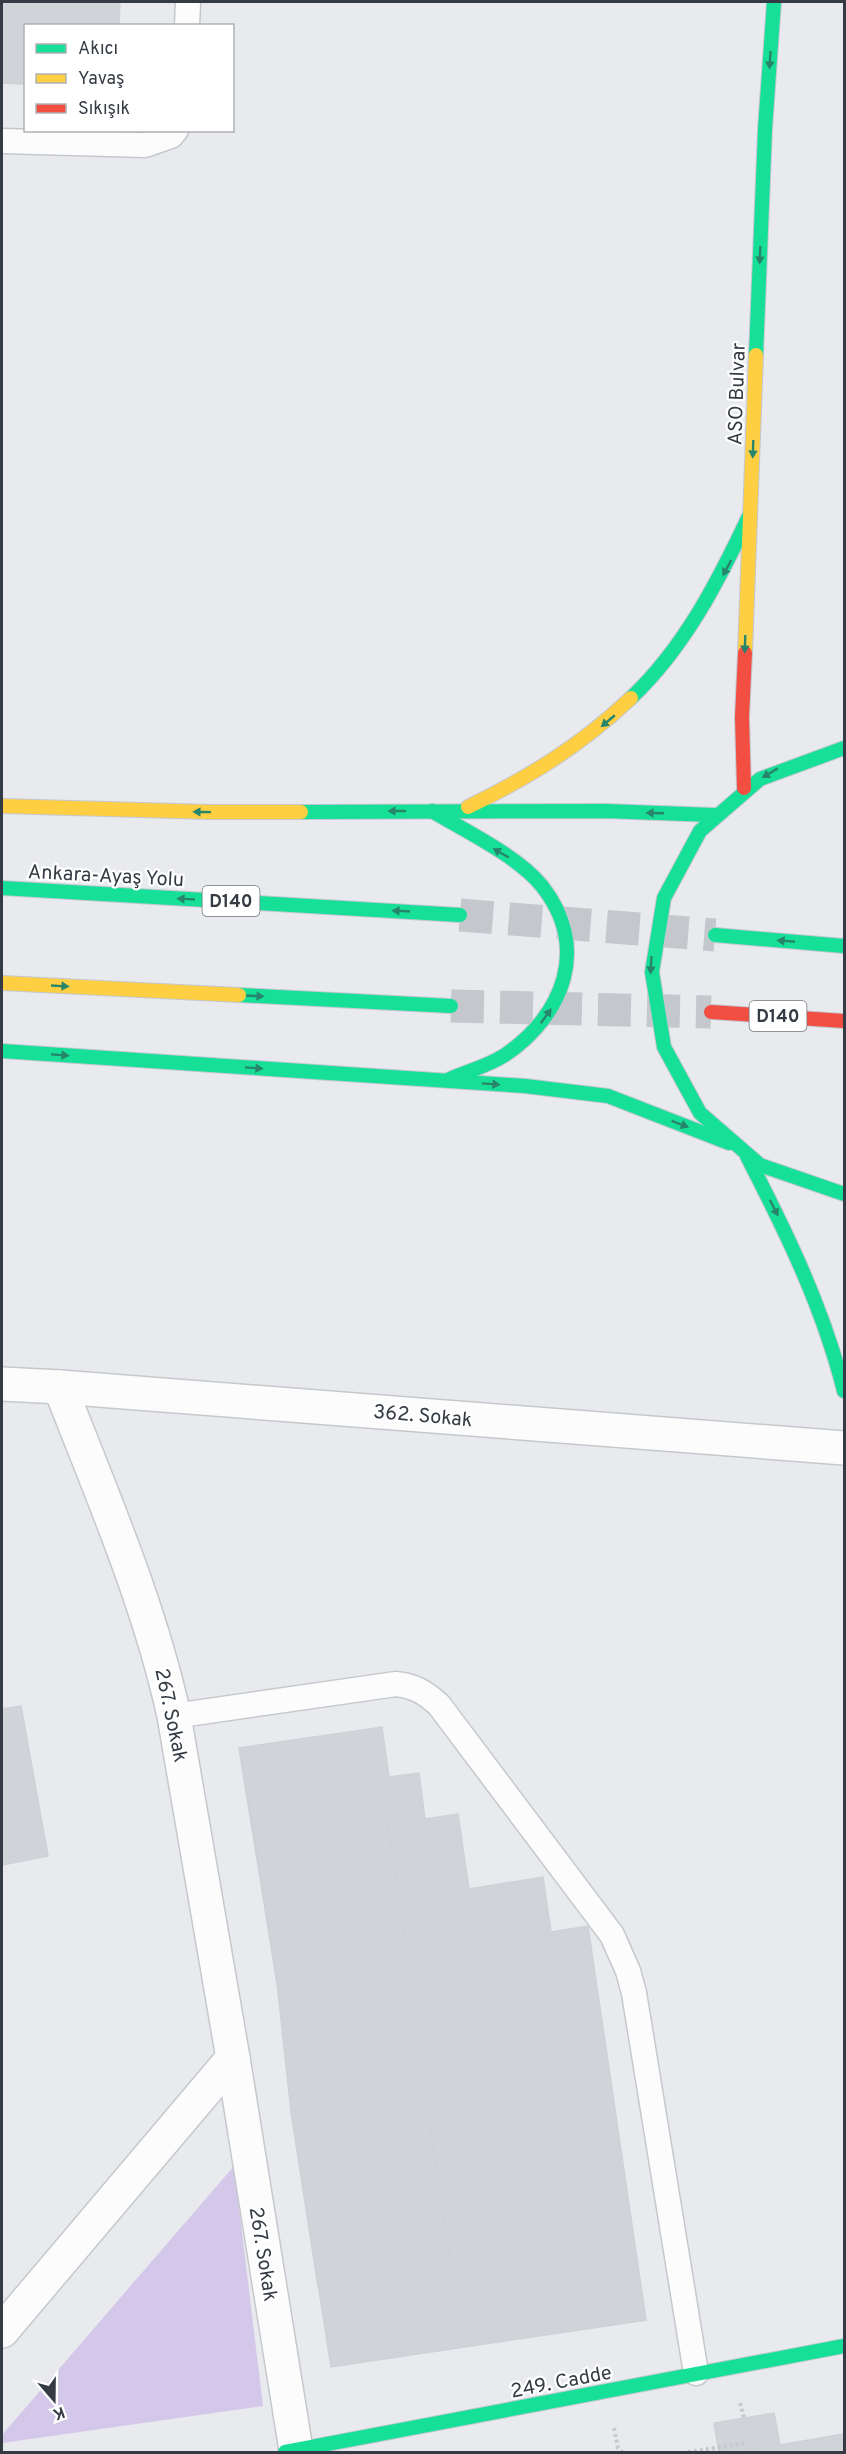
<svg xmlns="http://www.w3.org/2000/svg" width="846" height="2454" font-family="Overpass,sans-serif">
  <rect width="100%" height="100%" fill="#e8eaee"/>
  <!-- green -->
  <path fill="#d4c8ea" d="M234,2166L263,2406L2,2443V2435Z"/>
  <!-- building -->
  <g fill="#d0d3d8" stroke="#ced1d6" stroke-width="1.5">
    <path d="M2,2H120L119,26H26V74H23V84L2,83Z"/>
    <path d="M21,1706L48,1856L2,1865V1709Z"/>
    <path d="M382,1727L389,1777L419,1773L425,1819L458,1814L469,1889L543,1877L551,1932L588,1926L646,2320L331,2367L291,2111L277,1983L239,1748Z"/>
    <path d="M381,1779L409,1962L277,1983L249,1800Z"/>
    <path d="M425,2091L451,2266L318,2286L291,2111Z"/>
    <path d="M774,2413L780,2445L734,2452H719L714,2423Z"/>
    <path d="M844,2434V2452H734L780,2445Z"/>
  </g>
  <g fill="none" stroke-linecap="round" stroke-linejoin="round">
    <!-- highway-tunnel -->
    <g stroke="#c4c7cc" stroke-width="33" stroke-dasharray="33 16" stroke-linecap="butt">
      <path d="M460,915L715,935"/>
      <path d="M451,1006L711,1012"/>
    </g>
    <!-- lane casing -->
    <g stroke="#c5c8cc" stroke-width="27">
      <g id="lane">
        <path d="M187,26L188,2"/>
        <path d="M2,141L145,145L171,136L176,130"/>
        <path d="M174,1716L396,1684C414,1686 425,1692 439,1705L612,1935L628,1971L634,1993L696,2373"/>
      </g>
    </g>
    <!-- street casing -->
    <g stroke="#c5c8cc" stroke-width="36">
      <g id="street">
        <path d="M2,1384L60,1387L844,1448"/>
        <path d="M60,1387C102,1495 149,1602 174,1716L233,2058L296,2450"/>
        <path d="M2,2331L233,2058"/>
      </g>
    </g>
    <!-- fast casing -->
    <g stroke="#c2c7d1" stroke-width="16">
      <g id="fast">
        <path d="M756,355L765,129L774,2"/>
        <path d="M631,698C685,647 719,580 750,514"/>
        <path d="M844,748L760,779L700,831L664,898L652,972L664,1047L700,1113L760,1165L844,1194"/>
        <path d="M432,811C465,831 518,856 542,886C590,947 564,1015 505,1055C488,1066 468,1071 450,1079"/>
        <path d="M301,812L605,811L713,815"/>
        <path d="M2,888L460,915"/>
        <path d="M715,935L844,946"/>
        <path d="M239,995L451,1006"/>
        <path d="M2,1051L525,1086L608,1096L729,1143"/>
        <path d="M747,1156C786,1232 823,1307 844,1391"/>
        <path d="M285,2452L844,2346"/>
      </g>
    </g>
    <!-- slow casing -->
    <g stroke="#c2c7d1" stroke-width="16">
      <g id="slow">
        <path d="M745,653L756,355"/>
        <path d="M2,806L210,812H301"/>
        <path d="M468,807C531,776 580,746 631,698"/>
        <path d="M2,983L239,995"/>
      </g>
    </g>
    <!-- jam casing -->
    <g stroke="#c2c7d1" stroke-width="16">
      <g id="jam">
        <path d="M744,788L742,717L745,653"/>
        <path d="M711,1012L844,1021"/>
      </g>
    </g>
    <!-- path -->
    <g stroke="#c6c9cd" stroke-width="4" stroke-dasharray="3 3" stroke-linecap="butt">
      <path d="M740,2403L744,2418"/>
      <path d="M614,2428L618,2448L622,2452"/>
      <path d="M688,2452L748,2443"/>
    </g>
    <!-- lane -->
    <use href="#lane" stroke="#fcfcfc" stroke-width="24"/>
    <!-- street -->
    <use href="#street" stroke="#fcfcfc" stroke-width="33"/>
    <!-- fast -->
    <use href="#fast" stroke="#16e098" stroke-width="14"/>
    <!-- slow -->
    <use href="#slow" stroke="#ffcf43" stroke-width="14"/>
    <!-- jam -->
    <use href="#jam" stroke="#f24e42" stroke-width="14"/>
  </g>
  <!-- one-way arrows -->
  <defs><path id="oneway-solid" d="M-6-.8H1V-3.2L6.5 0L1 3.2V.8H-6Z" transform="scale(1.5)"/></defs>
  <g fill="#26856a">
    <use href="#oneway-solid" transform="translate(770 60) rotate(94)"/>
    <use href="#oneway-solid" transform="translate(760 255) rotate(92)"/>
    <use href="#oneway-solid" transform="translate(753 449) rotate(92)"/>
    <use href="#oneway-solid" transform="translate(727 568) rotate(118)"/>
    <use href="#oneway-solid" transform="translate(745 644) rotate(92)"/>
    <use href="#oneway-solid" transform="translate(608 721) rotate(140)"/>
    <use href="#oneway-solid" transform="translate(770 773) rotate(149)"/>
    <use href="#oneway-solid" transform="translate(397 811) rotate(180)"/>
    <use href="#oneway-solid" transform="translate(202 812) rotate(-179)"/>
    <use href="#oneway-solid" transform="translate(655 813) rotate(-178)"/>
    <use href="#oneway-solid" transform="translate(501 853) rotate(-150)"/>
    <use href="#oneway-solid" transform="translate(186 899) rotate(-177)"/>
    <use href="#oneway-solid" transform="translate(401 911) rotate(-177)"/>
    <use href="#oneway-solid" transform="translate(786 941) rotate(-175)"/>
    <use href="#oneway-solid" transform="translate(651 965) rotate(93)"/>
    <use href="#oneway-solid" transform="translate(60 986) rotate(3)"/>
    <use href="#oneway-solid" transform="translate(255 996) rotate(3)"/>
    <use href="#oneway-solid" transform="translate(546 1016) rotate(-54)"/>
    <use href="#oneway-solid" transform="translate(60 1055) rotate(4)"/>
    <use href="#oneway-solid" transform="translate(254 1068) rotate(4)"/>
    <use href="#oneway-solid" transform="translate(491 1084) rotate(4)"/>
    <use href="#oneway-solid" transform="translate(680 1124) rotate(21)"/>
    <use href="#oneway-solid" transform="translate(774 1208) rotate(63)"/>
  </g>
  <g text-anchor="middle" stroke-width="4.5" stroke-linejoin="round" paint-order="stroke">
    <!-- shield labels -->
    <g fill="#fff" stroke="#71767c" stroke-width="1.5">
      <rect x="202.5" y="886" width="57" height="30" rx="4.5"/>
      <rect x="749.5" y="1001" width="57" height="30" rx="4.5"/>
    </g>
    <g font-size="18" font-weight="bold" fill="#343b44">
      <text x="231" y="907">D140</text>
      <text x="778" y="1022">D140</text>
    </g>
    <!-- street labels -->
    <g font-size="20" fill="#343b44" stroke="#fff">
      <text transform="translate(736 394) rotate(-88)" y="7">ASO Bulvar</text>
      <text transform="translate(106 875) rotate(3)" y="7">Ankara-Ayaş Yolu</text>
      <text transform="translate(423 1415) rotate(5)" y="7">362. Sokak</text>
      <text transform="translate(172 1715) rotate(78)" y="7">267. Sokak</text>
      <text transform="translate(264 2254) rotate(81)" y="7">267. Sokak</text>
      <text transform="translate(561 2381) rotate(-11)" y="7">249. Cadde</text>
    </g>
  </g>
  <!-- border -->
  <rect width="846" height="2454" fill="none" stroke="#343b44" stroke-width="6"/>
  <!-- legend -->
  <rect x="24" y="24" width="210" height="108" fill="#ffffff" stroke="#aeb1b4" stroke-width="1.5"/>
  <rect x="36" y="44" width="30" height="9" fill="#16e098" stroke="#aeb1b4" stroke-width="1.5"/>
  <text x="78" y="54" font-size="18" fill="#343b44">Akıcı</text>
  <rect x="36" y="74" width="30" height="9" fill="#ffcf43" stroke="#aeb1b4" stroke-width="1.5"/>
  <text x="78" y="84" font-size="18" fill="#343b44">Yavaş</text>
  <rect x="36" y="104" width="30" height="9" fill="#f24e42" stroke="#aeb1b4" stroke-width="1.5"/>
  <text x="78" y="114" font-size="18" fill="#343b44">Sıkışık</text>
  <!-- north arrow -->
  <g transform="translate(54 2400) rotate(160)" stroke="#ffffff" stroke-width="4.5" paint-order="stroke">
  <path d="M0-4.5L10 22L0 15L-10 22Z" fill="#343b44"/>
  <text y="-9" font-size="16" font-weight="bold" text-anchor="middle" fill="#343b44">K</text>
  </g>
</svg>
